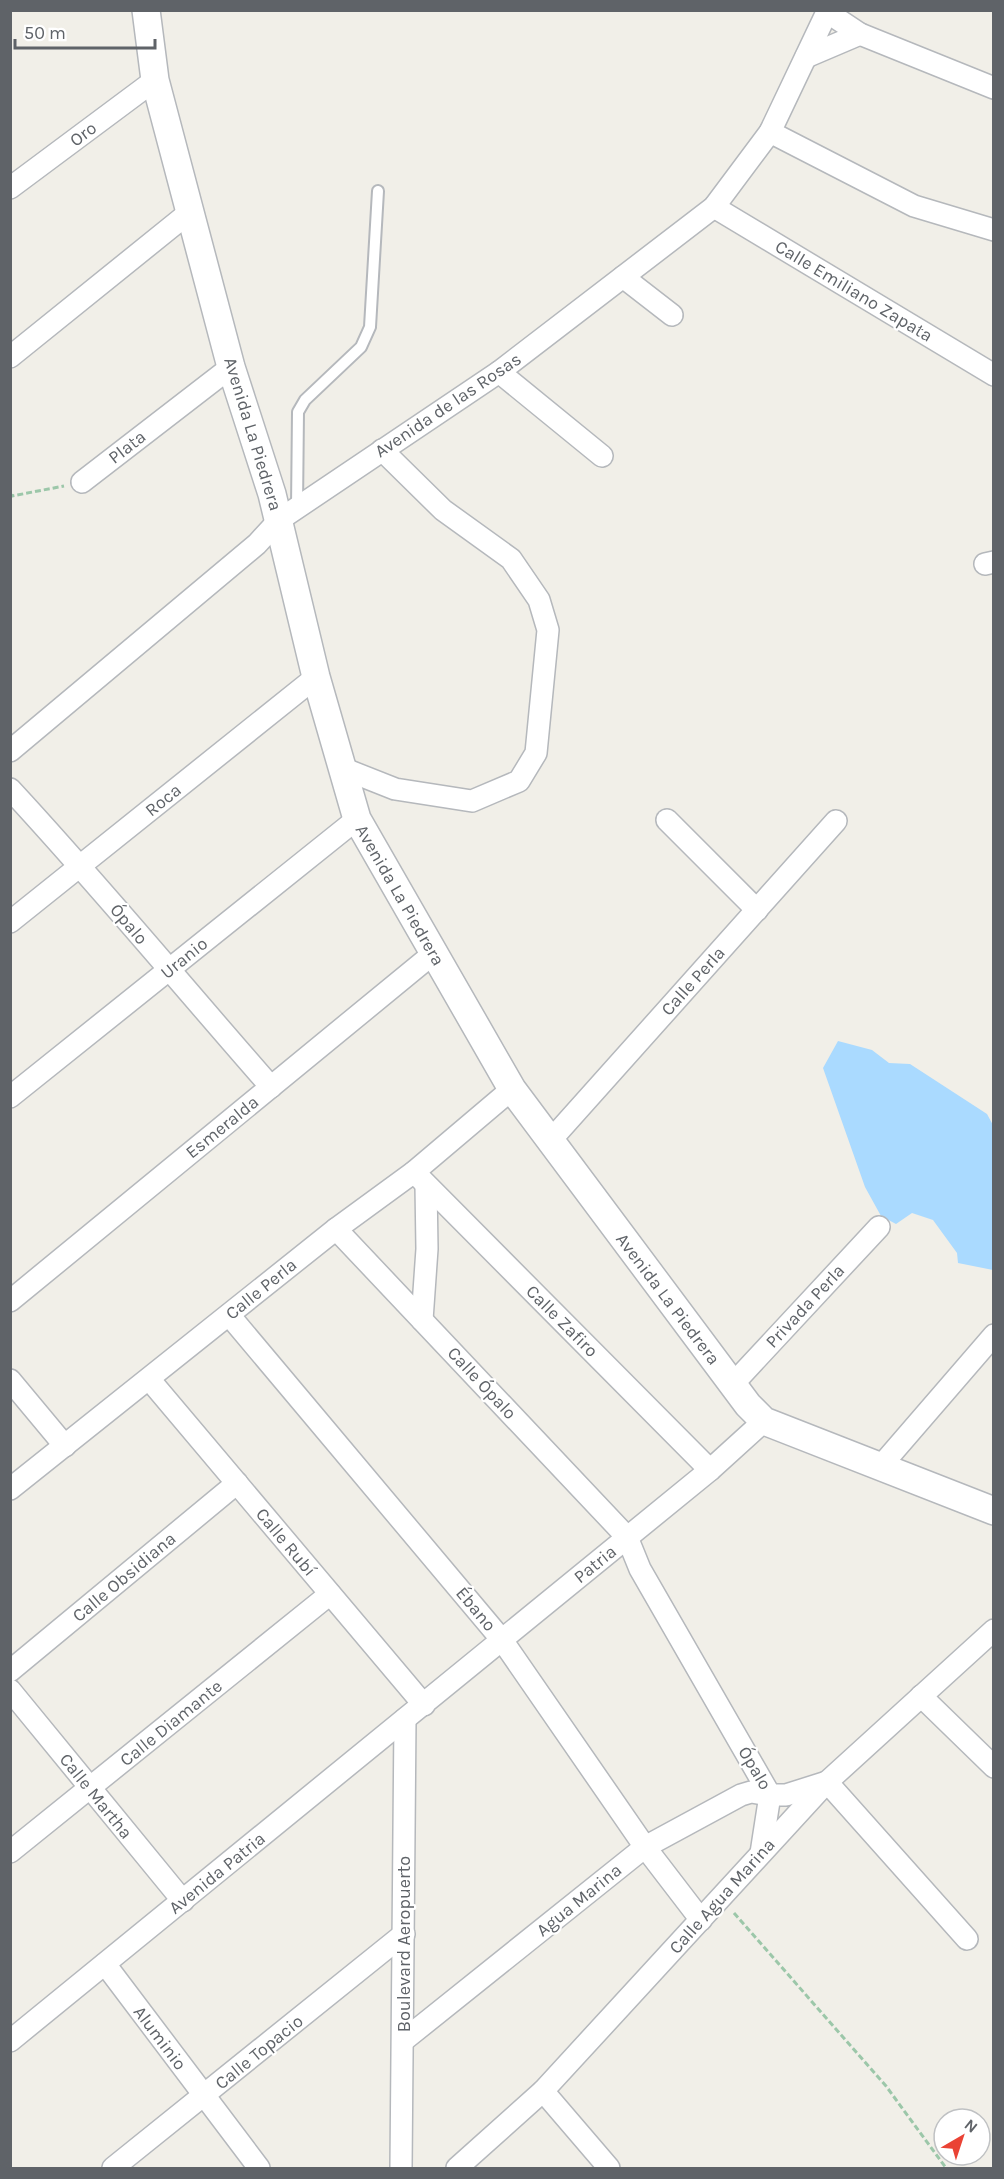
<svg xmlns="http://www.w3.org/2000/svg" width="1004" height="2179" font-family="Karla,sans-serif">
  <rect width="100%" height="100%" fill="#f1efe8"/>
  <!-- water -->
  <path fill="#aadaff" d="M838,1041L872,1050L889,1063L910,1064L987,1114L994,1127L993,1270L958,1263L957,1253L933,1220L912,1213L896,1224L881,1216L865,1187L823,1068Z"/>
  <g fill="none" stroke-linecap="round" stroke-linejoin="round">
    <!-- service casing -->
    <g stroke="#b5b8bc" stroke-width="14">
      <path id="service" d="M297,507L298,412L305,400L361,347L370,327L378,191"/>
    </g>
    <!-- minor casing -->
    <g stroke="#b5b8bc" stroke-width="24">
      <g id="minor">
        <path d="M827,12L860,34L994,88"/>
        <path d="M806,57L860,34"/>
        <path d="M770,132L914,206L994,230"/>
        <path d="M10,188L155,80"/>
        <path d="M714,207L994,375"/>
        <path d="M623,277L672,315"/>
        <path d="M10,357L191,211"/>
        <path d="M499,372L602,456"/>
        <path d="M82,482L231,367"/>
        <path d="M985,564L994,562"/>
        <path d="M10,751L257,544L279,520L499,372L714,207L770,132L828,10"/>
        <path d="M342,768L395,789L472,801L519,781L536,753L548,630L539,600L511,559L443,510L382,450"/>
        <path d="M10,789C100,886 184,988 271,1087"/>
        <path d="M667,820L757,910"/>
        <path d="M10,922L316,677"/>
        <path d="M10,1097L357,819"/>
        <path d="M550,1141L836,821"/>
        <path d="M414,1172L710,1470"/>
        <path d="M336,1229L627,1537L640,1569L770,1795H786L827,1782L967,1939"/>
        <path d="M10,1301L434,953"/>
        <path d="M229,1315L502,1640L645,1847L701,1920"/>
        <path d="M422,1320L427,1249L426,1185"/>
        <path d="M149,1379L424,1705"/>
        <path d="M10,1380L65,1446"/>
        <path d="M732,1385L879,1227"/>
        <path d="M880,1467L994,1335"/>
        <path d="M10,1489L336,1229L414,1172L512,1089"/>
        <path d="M10,1671L237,1483"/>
        <path d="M10,1690L183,1901"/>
        <path d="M921,1696L994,1767"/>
        <path d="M10,1852L330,1594"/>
        <path d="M105,1964L259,2168"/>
        <path d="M404,2040L645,1847L741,1795L751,1792L770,1795L761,1853"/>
        <path d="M10,2041L710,1470L764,1421"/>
        <path d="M543,2091L609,2168"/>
        <path d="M113,2168L404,1934"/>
        <path d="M401,2168L405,1719"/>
        <path d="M457,2168L543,2091L827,1782L994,1630"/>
      </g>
    </g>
    <!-- tertiary casing -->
    <g stroke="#b5b8bc" stroke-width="30">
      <path id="tertiary" d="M146,10L155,80L231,367L272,494L316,677L357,819L512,1089L748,1405L764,1421L994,1511"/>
    </g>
    <!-- path -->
    <g stroke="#9cc7a9" stroke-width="3" stroke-dasharray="6 3" stroke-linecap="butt">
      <path d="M10,493L12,496L64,486"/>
      <path d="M734,1913L886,2086L946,2168"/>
    </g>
    <!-- service -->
    <use href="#service" stroke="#fff" stroke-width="10"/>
    <!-- minor -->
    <use href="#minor" stroke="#fff" stroke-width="21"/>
    <!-- tertiary -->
    <use href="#tertiary" stroke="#fff" stroke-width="27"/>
  </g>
  <g text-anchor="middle" stroke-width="4.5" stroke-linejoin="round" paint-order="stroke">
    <!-- street labels -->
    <g font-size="18" fill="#5f6368" stroke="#fff">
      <text transform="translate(83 134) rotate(-37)" y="6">Oro</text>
      <text transform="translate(854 291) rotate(31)" y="6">Calle Emiliano Zapata</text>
      <text transform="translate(448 405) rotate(-34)" y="6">Avenida de las Rosas</text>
      <text transform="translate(253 434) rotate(73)" y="6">Avenida La Piedrera</text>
      <text transform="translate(127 447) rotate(-38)" y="6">Plata</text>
      <text transform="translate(163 800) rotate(-39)" y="6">Roca</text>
      <text transform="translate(400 895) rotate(60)" y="6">Avenida La Piedrera</text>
      <text transform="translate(129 924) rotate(50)" y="6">Ópalo</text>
      <text transform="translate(184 958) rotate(-39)" y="6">Uranio</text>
      <text transform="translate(693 981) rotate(-48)" y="6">Calle Perla</text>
      <text transform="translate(222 1127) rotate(-39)" y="6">Esmeralda</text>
      <text transform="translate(261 1289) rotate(-39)" y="6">Calle Perla</text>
      <text transform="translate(668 1299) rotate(53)" y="6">Avenida La Piedrera</text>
      <text transform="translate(805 1306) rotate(-47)" y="6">Privada Perla</text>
      <text transform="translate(562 1321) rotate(45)" y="6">Calle Zafiro</text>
      <text transform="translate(482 1383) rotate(47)" y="6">Calle Ópalo</text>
      <text transform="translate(286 1542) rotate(50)" y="6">Calle Rubí</text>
      <text transform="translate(595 1564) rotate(-39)" y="6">Patria</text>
      <text transform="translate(124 1577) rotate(-40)" y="6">Calle Obsidiana</text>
      <text transform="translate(476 1609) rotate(50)" y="6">Ébano</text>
      <text transform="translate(171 1723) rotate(-39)" y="6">Calle Diamante</text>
      <text transform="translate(755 1768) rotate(59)" y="6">Ópalo</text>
      <text transform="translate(96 1796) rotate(51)" y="6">Calle Martha</text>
      <text transform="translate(217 1873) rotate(-39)" y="6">Avenida Patria</text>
      <text transform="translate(722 1896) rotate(-48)" y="6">Calle Agua Marina</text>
      <text transform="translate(579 1900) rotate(-39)" y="6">Agua Marina</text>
      <text transform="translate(404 1944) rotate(-90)" y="6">Boulevard Aeropuerto</text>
      <text transform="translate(160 2038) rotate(53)" y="6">Aluminio</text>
      <text transform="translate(259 2052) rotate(-39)" y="6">Calle Topacio</text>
    </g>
  </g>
  <!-- border -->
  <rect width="1004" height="2179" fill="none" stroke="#5f6368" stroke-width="24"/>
  <!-- north arrow -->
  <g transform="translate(962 2137) rotate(39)"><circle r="28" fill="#ffffff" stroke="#bfc1c3" stroke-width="1.5"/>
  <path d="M0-4.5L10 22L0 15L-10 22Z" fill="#ea4335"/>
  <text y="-9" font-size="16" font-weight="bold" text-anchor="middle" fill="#5f6368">N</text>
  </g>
  <!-- scale -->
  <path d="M15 39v9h140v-9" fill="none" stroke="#5f6368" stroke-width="3"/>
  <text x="24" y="39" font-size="18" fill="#5f6368" stroke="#ffffff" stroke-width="4.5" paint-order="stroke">50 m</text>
</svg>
